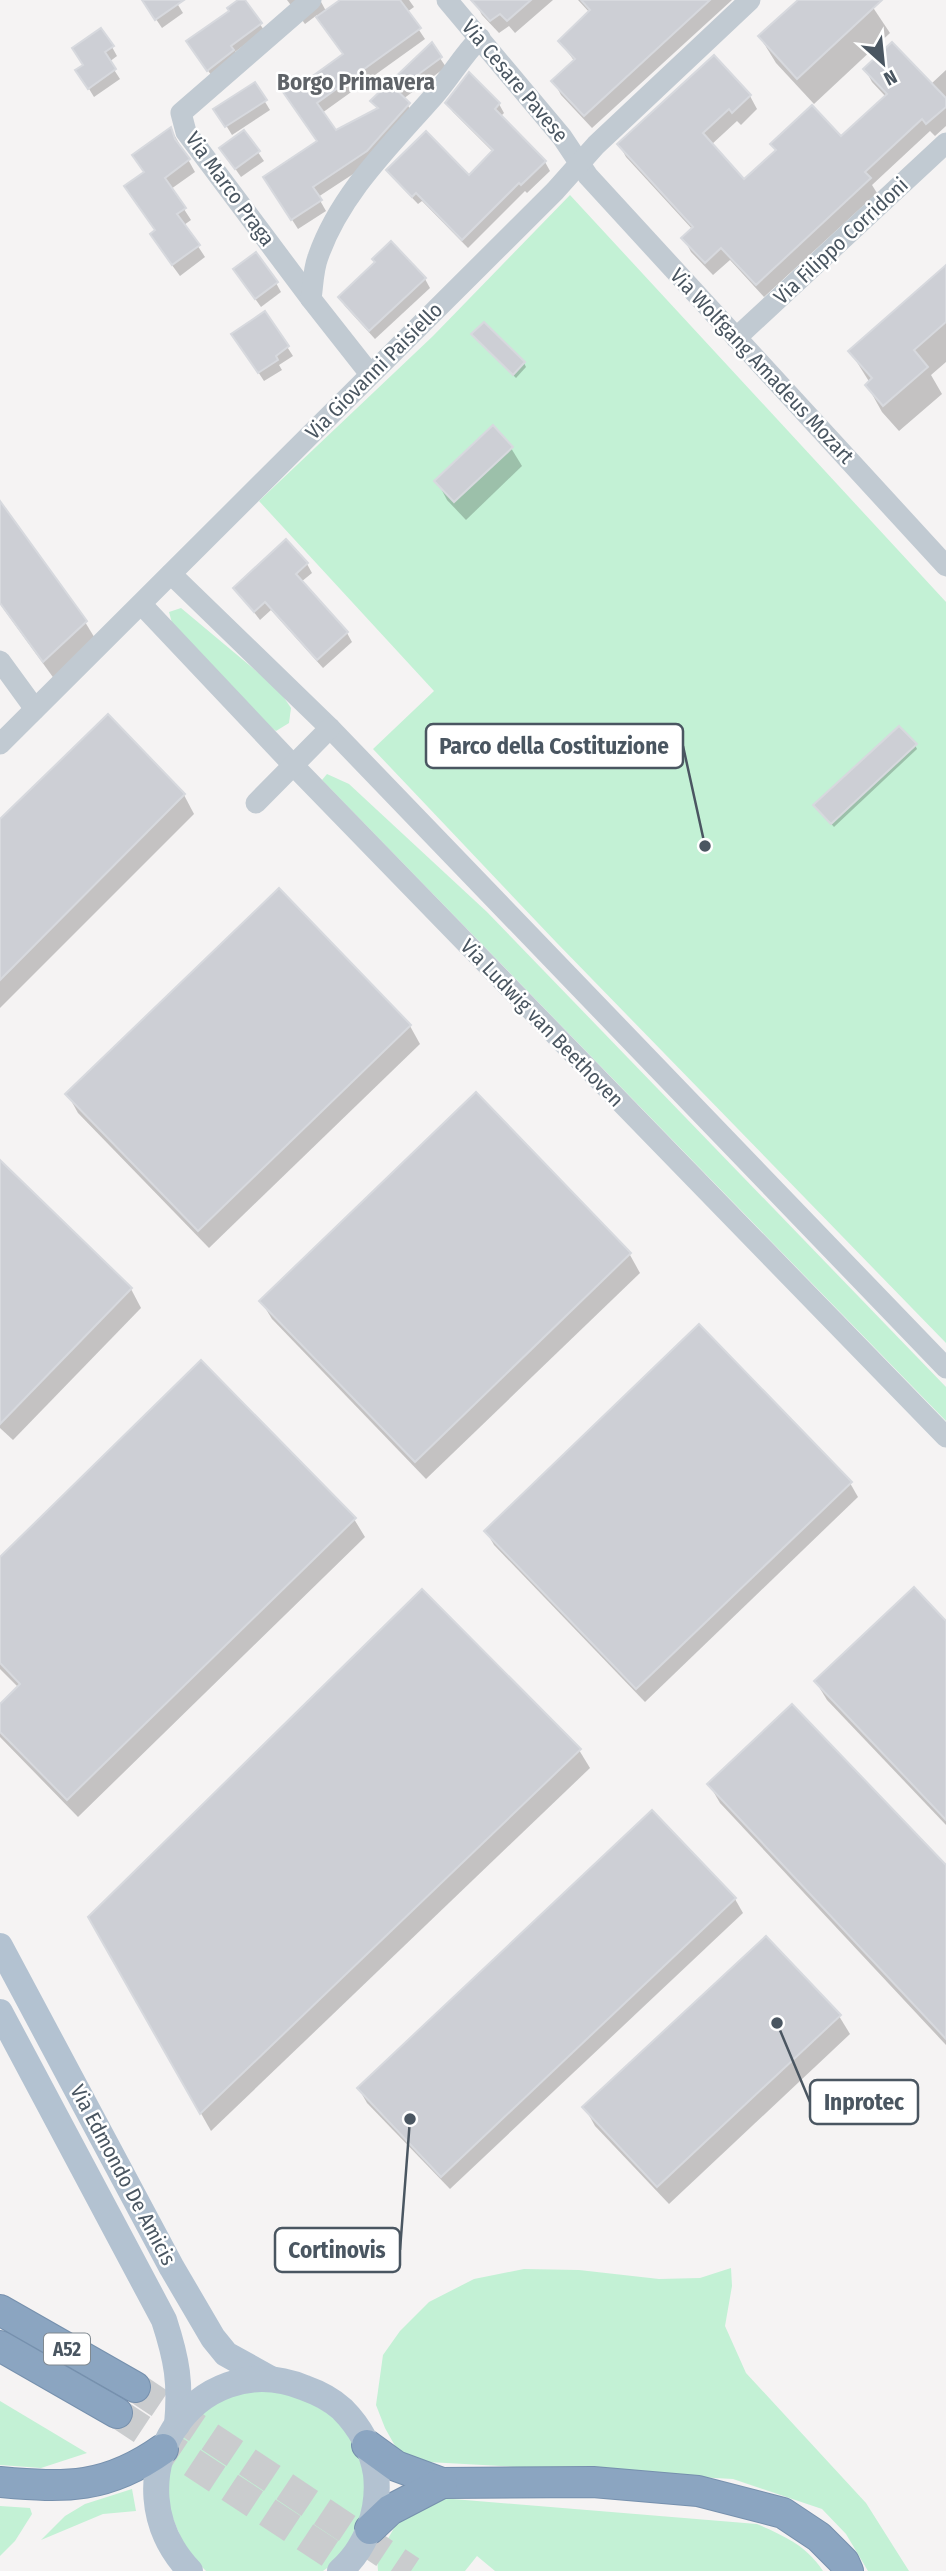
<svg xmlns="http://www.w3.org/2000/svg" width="946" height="2571" font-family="'Fira Sans Condensed',sans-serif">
  <rect width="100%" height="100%" fill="#f5f3f3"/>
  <!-- green -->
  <g fill="#c3f1d5">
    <path d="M570,195L946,602V1343L556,942L373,749L434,691L259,501L433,336Z"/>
    <path d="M181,608L279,690L291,708L289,723L276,731L265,723L172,623L169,612Z"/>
    <path d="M327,774L349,784L487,912L946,1387V1421L322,780Z"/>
    <path d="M731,2268L732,2286L725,2326L746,2373L866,2503L909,2571H868L846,2534L822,2509L733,2479L428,2462L399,2453L385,2428L376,2405L383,2355L400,2331L429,2302L474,2279L524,2269L579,2270L659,2279L700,2278Z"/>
    <path d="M247,2391C262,2392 281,2390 296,2394C304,2396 312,2404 319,2408C326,2413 336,2417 341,2423C379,2468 372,2538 323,2571H206L187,2552L166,2502L172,2453L202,2412L223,2399Z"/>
    <path d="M0,2401L87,2453L41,2468L0,2465Z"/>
    <path d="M132,2489L136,2511L103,2514L41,2540L65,2516L85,2504Z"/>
    <path d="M441,2498L757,2524C783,2535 807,2546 823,2571H495L477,2556L465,2571H378L377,2558L398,2521Z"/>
    <path d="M0,2506L30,2508L32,2514L15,2541L0,2556Z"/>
  </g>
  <!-- shadow -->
  <g fill="#0003">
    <path d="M143,0H175L183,13L162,28Z"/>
    <path d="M241,0H243L264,30L235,52L238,60L214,79L194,51Z"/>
    <path d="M287,0H320L326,11L341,0H409L414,7L407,12L425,39L322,113L335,132L378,110L372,101L400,94L392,82L431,45L446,67L403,99L414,114L373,161L318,197L326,211L298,229L271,187L319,142L303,85L345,56L317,15L305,24Z"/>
    <path d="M477,0H553L515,33L509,26L499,33L482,15L475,2Z"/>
    <path d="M578,0H732L592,128L561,95L554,82L575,62L560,41L590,13Z"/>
    <path d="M800,0H868L890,33L814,104L776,63L760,37Z"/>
    <path d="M112,47L117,56L109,62L120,79L94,97L83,79L85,66L74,49Z"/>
    <path d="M865,69L931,84L946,70V126L935,136L930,131L872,185L877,193L764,297L730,260L713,275L691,252L684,239L693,230L626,157L619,144L750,96L757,109L741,125L737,121L711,145L744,181L777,152L772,144L841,139L886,97L872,82Z"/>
    <path d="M254,84L270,110L232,135L216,109Z"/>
    <path d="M448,103L499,104L504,113L500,117L545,162L550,171L527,193L525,191L468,248L422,201L418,204L394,179L388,170L469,177L494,153L453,112Z"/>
    <path d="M171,129L195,172L171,189L191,220L184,225L205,257L180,276L158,246L145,173Z"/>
    <path d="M244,132L264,161L241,177L227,157Z"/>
    <path d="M946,267V362L931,375L942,394L899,431L882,412L867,385L870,383L850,351Z"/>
    <path d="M240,278L276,283L281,292L261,307Z"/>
    <path d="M425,279L430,288L375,339L345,306L340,297Z"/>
    <path d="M265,313L293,356L279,365L282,370L264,381L239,343Z"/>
    <path d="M484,324L524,363L526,367L516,378L476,338Z"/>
    <path d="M511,448L522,466L466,520L447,500L437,481Z"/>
    <path d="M0,504L85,622L96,640L55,680L0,604Z"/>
    <path d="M307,564L312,573L301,582L347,633L352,642L323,668L271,610L260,620L235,588Z"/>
    <path d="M915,745L917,749L834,827L818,809Z"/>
    <path d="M184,795L194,814L0,1008V822Z"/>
    <path d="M410,1026L420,1044L209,1248L78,1113L68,1095Z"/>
    <path d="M475,1095L630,1255L640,1273L426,1479L272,1319L261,1301Z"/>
    <path d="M0,1162L131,1289L141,1308L13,1440L0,1428Z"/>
    <path d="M850,1483L858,1497L645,1702L494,1545L486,1531Z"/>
    <path d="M354,1519L365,1537L78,1817L0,1737V1706L19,1688L0,1669V1559Z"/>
    <path d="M946,1624V1825L827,1700L816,1682Z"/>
    <path d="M579,1750L590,1768L211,2131L90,1918Z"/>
    <path d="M709,1784L946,1868V2045L720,1803Z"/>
    <path d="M652,1812L735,1899L743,1913L450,2189L367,2103L359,2089Z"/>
    <path d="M839,2016L850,2034L669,2204L595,2126L585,2108Z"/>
  </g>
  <!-- building -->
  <g fill="#cdcfd5" stroke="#d7d9de" stroke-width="2">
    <path d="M142,0H184L155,20Z"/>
    <path d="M238,0H245L262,23L231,46L234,50L207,71L186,41L229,11L227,8Z"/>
    <path d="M340,0H400L421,28L317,103L336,130L378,108L370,101L389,83L410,103L367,151L313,187L322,200L291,220L263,177L317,141L283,92L301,80L303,83L343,54L316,17Z"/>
    <path d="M471,0H531L507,21L500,14L490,21Z"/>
    <path d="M581,0H710L584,116L551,81L575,59L558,41L590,10Z"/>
    <path d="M798,0H882L797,79L758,36Z"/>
    <path d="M101,28L114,46L105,52L116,69L88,89L75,70L83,65L72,48Z"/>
    <path d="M432,42L442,57L397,90L390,82Z"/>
    <path d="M892,42L946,98V107L926,124L922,119L865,172L871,178L756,285L721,248L705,263L681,238L693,227L617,144L714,55L751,95L732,113L729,109L703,133L744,179L776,150L770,144L812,105L841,136L887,94L863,69Z"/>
    <path d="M469,72L500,103L495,109L546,161L521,185L519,183L462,240L416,193L412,197L386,170L426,131L469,175L493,150L445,103Z"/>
    <path d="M255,82L267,100L225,127L213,109Z"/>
    <path d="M171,127L175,139L190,159L165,178L186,208L177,214L200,245L172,265L150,234L155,230L124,186L144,172L132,155Z"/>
    <path d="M244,130L260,151L235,169L219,148Z"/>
    <path d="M391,241L426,278L369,331L338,297L375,262L372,259Z"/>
    <path d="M256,252L278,282L255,299L233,269Z"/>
    <path d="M946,265V322L914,350L928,367L883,406L865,385L872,378L848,351Z"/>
    <path d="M265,311L289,346L276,356L278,360L258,373L231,334Z"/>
    <path d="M484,322L525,362L513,375L471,334Z"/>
    <path d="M493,425L513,447L454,502L434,481Z"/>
    <path d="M0,501L87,621L43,662L0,603Z"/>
    <path d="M286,539L308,563L296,574L348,632L317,660L265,602L254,612L233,588Z"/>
    <path d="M108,714L185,794L0,980V819Z"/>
    <path d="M899,726L917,744L831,824L813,805Z"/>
    <path d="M279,888L411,1025L198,1231L65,1094Z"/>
    <path d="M476,1092L631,1253L415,1462L259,1301Z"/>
    <path d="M0,1160L132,1288L0,1424Z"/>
    <path d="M699,1324L852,1482L636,1689L484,1531Z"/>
    <path d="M201,1360L356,1518L67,1800L0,1732V1704L20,1684L0,1663V1557Z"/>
    <path d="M914,1587L946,1621V1820L814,1681Z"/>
    <path d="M422,1589L581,1749L200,2114L88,1917Z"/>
    <path d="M792,1704L946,1865V2039L707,1784Z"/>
    <path d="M652,1810L736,1898L441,2177L357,2088Z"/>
    <path d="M766,1936L841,2015L657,2187L582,2107Z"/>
  </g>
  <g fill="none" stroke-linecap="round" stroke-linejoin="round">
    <!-- highway-tunnel -->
    <g stroke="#caccce" stroke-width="30" stroke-dasharray="30 15" stroke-linecap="butt">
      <path d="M135,2387L411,2571"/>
      <path d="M117,2413L357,2571"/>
    </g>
    <!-- highway casing -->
    <g stroke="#7690ad" stroke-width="32">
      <g id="highway">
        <path d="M0,2310L135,2387"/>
        <path d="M0,2346L117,2413"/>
        <path d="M367,2445L396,2466L442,2483L593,2482L698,2491L783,2513L819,2537L844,2562L848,2571"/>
        <path d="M0,2482C66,2488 107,2489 163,2449"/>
        <path d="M370,2529L390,2510L442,2483"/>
      </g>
    </g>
    <!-- minor -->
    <g stroke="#c1cad2" stroke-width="21">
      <path d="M311,0L181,113L186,132L311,299"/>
      <path d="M447,0L562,137L588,176L946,566"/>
      <path d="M736,338L946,143"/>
      <path d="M370,374L311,299C313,286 313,270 318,257C340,194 390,146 433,97C450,78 462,56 480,38"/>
      <path d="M171,574L330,728L946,1368"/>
      <path d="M142,605L293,765L946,1437"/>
      <path d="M0,661L35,709"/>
      <path d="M0,744L555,191L596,145L750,0"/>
      <path d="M256,803L330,728"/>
    </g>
    <!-- major -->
    <g stroke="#b3c2d1" stroke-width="26">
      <path d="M0,1946L172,2268L213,2338L226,2354L271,2379"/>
      <path d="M0,2012L164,2320C177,2360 181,2383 177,2425"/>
      <path d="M190,2571C105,2481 194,2343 305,2388C319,2393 331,2399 342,2409C360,2427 372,2449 376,2474C380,2510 367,2547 340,2571"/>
    </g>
    <!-- highway -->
    <use href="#highway" stroke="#8ba5c1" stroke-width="30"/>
  </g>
  <g text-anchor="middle" stroke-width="5" stroke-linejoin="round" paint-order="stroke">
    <!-- shield labels -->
    <rect fill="#fff" stroke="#808990" stroke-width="2" x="44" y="2333.5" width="46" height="31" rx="5"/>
    <g font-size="19" font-weight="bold" fill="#4a5661">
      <text x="67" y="2356">A52</text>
    </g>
    <!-- street labels -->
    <g font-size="21" fill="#4a5661" stroke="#fff">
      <text transform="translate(515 81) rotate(50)" y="7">Via Cesare Pavese</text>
      <text transform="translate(230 189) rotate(54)" y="7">Via Marco Praga</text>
      <text transform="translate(841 241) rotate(-43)" y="7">Via Filippo Corridoni</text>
      <text transform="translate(762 366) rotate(47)" y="7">Via Wolfgang Amadeus Mozart</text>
      <text transform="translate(374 371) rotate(-45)" y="7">Via Giovanni Paisiello</text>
      <text transform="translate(542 1023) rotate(46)" y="7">Via Ludwig van Beethoven</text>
      <text transform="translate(123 2175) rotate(62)" y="7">Via Edmondo De Amicis</text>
    </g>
    <!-- neighbourhood labels -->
    <g font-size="23" font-weight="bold" fill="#5f6368" stroke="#fff">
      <text x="356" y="90">Borgo Primavera</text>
    </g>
  </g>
  <!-- callouts -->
  <path fill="none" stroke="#4a5661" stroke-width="2.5" d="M705 846L683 746M777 2023L810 2102M410 2119L400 2250"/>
  <g fill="#4a5661" stroke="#fff" stroke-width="2.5">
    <circle cx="705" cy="846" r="7"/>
    <circle cx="777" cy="2023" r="7"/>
    <circle cx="410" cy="2119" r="7"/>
  </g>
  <g fill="#fff" stroke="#4a5661" stroke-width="2.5">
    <rect x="426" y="724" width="257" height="44" rx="7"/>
    <rect x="810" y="2080" width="108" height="44" rx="7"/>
    <rect x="275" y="2228" width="125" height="44" rx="7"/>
  </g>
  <g font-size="23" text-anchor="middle" font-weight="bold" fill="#4a5661">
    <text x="554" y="754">Parco della Costituzione</text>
    <text x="864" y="2110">Inprotec</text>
    <text x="337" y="2258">Cortinovis</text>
  </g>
  <!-- north arrow -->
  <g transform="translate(883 63) rotate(153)" stroke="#ffffff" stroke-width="5" paint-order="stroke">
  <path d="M0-5L12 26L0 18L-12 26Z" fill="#4a5661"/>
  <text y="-10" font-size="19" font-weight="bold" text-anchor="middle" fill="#4a5661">N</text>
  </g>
</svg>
